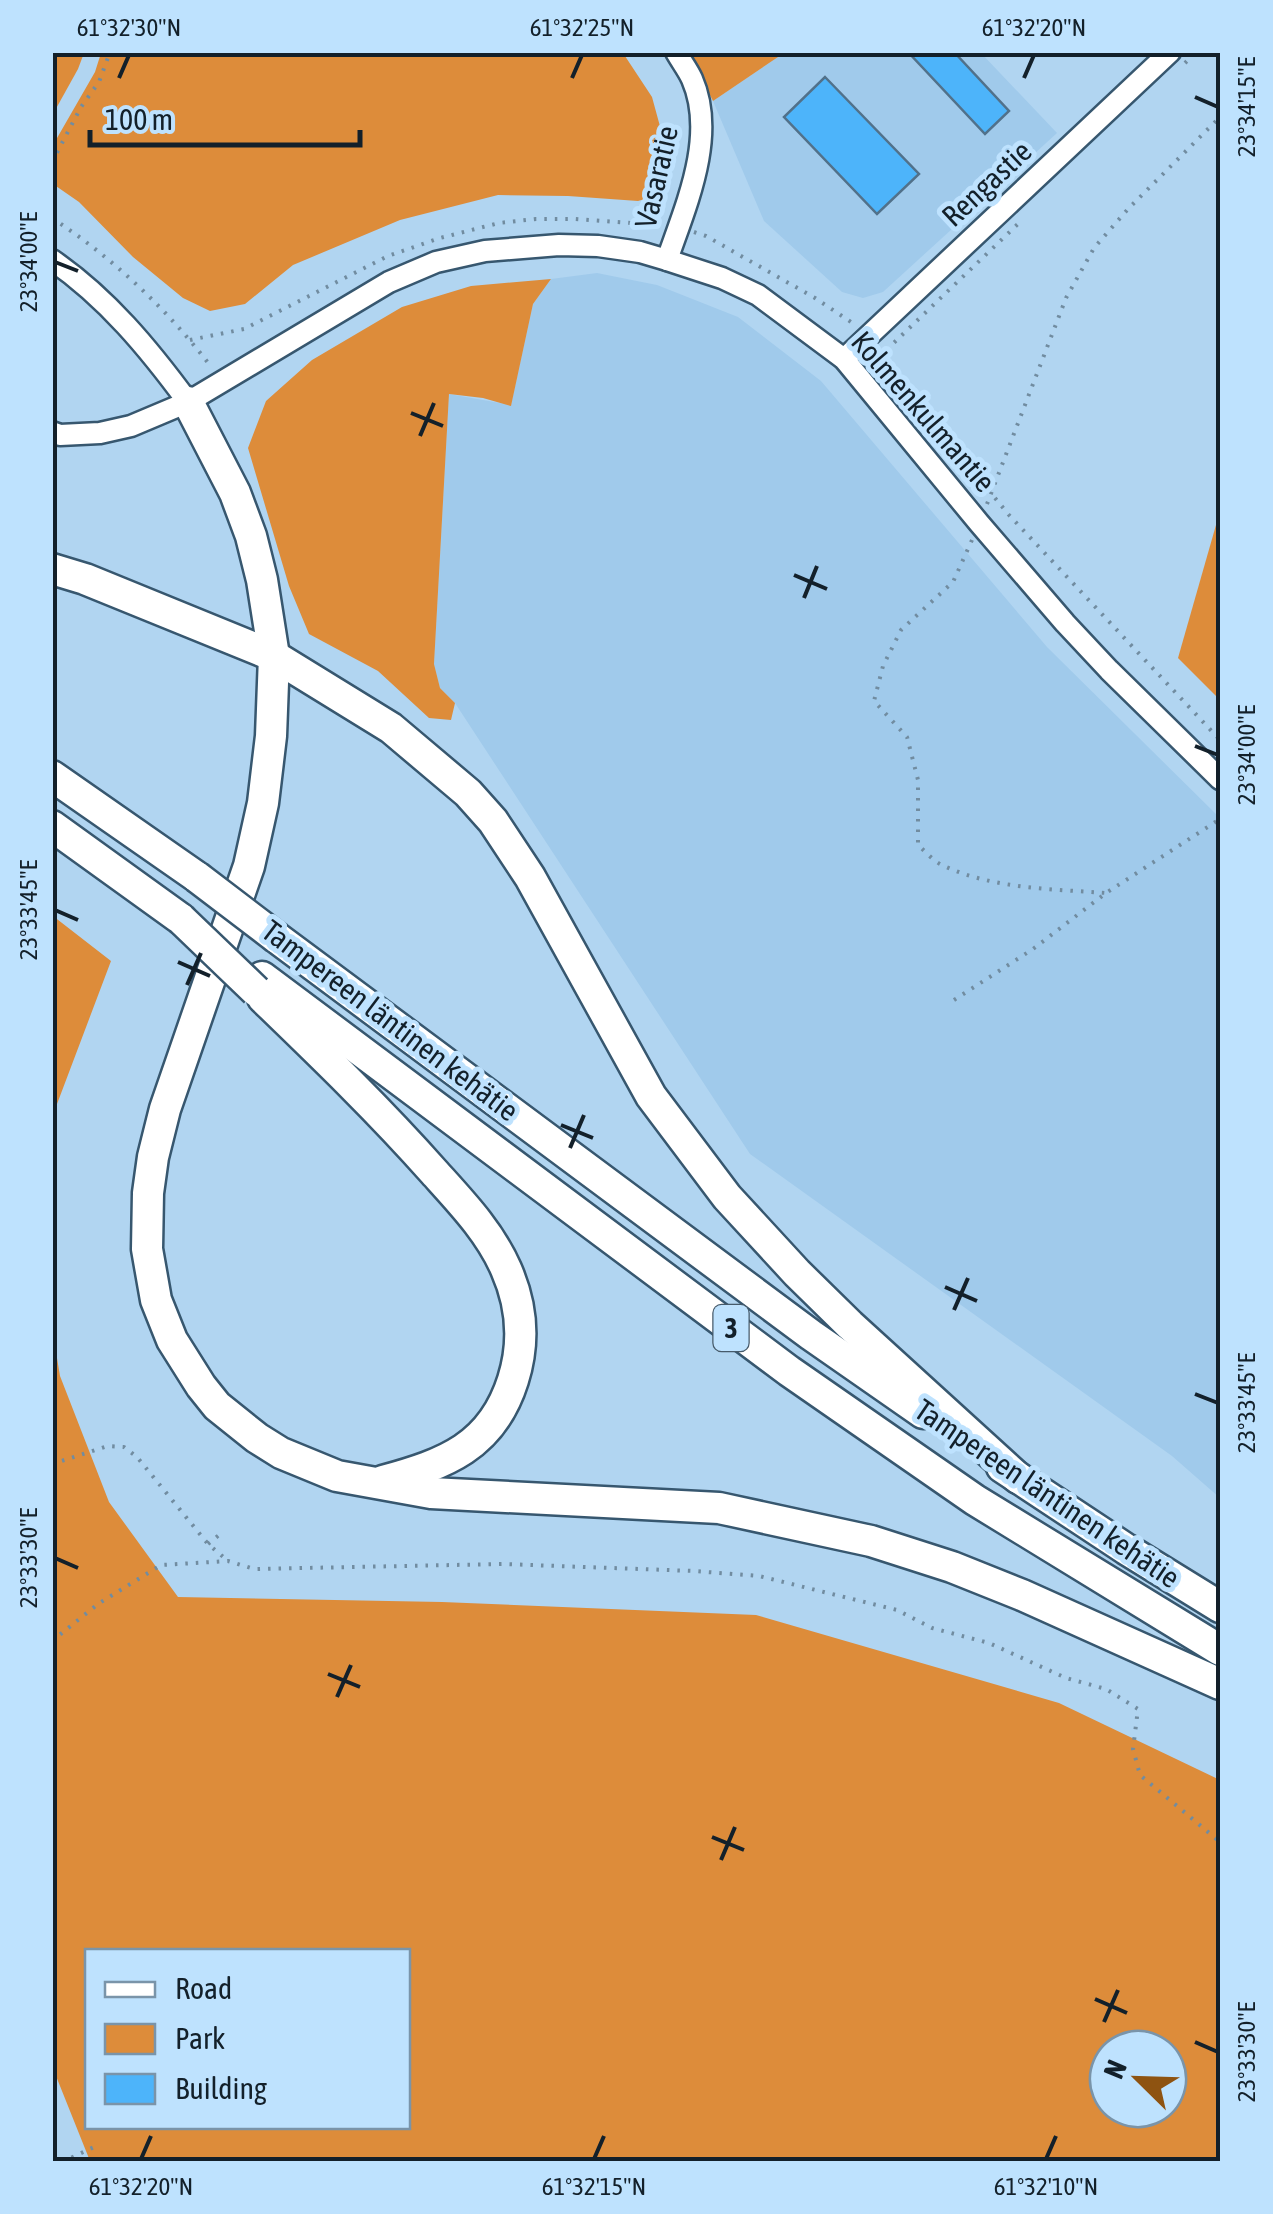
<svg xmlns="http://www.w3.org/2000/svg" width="1273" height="2214" font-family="'Asap Condensed',sans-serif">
  <rect width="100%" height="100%" fill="#b1d5f1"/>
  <!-- built -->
  <g fill="#a0caeb">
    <path d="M784,53H981L1057,133L883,292L863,298L842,292L764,221L713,101Z"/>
    <path d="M597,273L657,285L738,317L821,381L1047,647L1220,818V1498L1172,1456L750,1154L455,703L440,688L434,664L449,394L511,405L533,304L551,279Z"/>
  </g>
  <!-- green -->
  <g fill="#dd8c3a" fill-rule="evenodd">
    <path d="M53,52L84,53L78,69L53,114Z"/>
    <path d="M101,53H623L652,97L667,152L659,195L638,201L568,196L498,195L400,220L293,265L245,304L210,311L183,298L133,257L79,202L53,184V145L95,72Z"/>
    <path d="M688,53H784L713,101Z"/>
    <path d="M551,279L533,304L511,406L483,398L449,394L434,664L440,688L455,703L451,720L429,718L378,671L309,634L289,586L248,448L266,401L312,360L402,307L471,286Z"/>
    <path d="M1220,511V700L1178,658Z"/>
    <path d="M53,916L111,961L54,1112L53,1130Z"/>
    <path d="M52,1328L60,1376L109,1502L178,1597L442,1602L756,1615L1059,1703L1220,1780V2161H90L52,2066ZM88,1952H408V2126H88ZM1168,2049V2109H1108V2049Z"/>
  </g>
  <!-- building -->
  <g fill="#4db4fa" stroke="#51718a" stroke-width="2.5">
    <path d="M908,52H954L1009,111L985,134Z"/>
    <path d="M825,77L919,174L877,214L784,117Z"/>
  </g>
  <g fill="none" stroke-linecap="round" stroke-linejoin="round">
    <!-- minor casing -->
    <g stroke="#37576f" stroke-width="25">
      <g id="minor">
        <path d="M52,260C107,298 149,349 188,402"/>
        <path d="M667,260C686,205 717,136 692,79C688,70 681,61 676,52"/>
        <path d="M844,359L1170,52"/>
        <path d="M52,432L60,435L100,433L131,426L188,402L389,282L436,262L485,251L559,245L598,246L640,252L667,260L722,278L758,295L844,359L979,523L1065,623L1109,670L1220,779"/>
      </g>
    </g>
    <!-- highway casing -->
    <g stroke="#37576f" stroke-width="35">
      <g id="highway">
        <path d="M188,402L235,493L251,536L262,580L274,656L271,736L263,803L249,866L165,1109L153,1157L148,1193L147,1249L156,1300L172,1340L201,1386L217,1406L257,1438L281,1453L337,1476L431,1493L719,1508L871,1541L952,1567L1022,1595L1220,1684"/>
        <path d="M52,569L85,579L274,656L391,728L468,793L493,821L530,877L651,1096L727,1197L797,1273L850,1325L1018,1478"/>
        <path d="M52,776L197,877"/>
        <path d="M52,826L181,919"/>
        <path d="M277,938L811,1335L923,1413"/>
        <path d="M262,977L789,1371L975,1500L1220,1650"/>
        <path d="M263,998C322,1055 380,1111 434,1172C461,1202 490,1232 506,1269C522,1305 525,1342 513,1380C492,1447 445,1464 383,1481"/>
        <path d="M1002,1467L1126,1549L1220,1607"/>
      </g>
    </g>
    <!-- path -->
    <g stroke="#718ca0" stroke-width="4" stroke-dasharray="2.5 8" stroke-linecap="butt">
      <path d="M1185,63L1196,52"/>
      <path d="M52,162L81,107L99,82L110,52"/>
      <path d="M52,218C113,258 168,310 212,368"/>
      <path d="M694,232L706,236L815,298L854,324"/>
      <path d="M190,340L244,329L388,256L440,238L499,223L536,219H575L660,225"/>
      <path d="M875,352L1009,515L1220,740"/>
      <path d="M879,357L1020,222"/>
      <path d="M987,504L1066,298L1094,248L1128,209L1220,117"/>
      <path d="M972,540L953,582L901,630L883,666L874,701L907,737L918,780V845C926,852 933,861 942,865C992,889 1052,889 1106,893"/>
      <path d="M954,1000L1033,949L1106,893L1220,819"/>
      <path d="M52,1464L108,1446L124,1447L137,1457L208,1544L228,1561"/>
      <path d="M208,1544L224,1531"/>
      <path d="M52,1641L98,1604L161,1565L228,1561L254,1569L503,1564L694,1571L759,1576L897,1610L932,1628L989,1643L1066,1678L1106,1689L1138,1709L1133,1749L1140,1775L1220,1842"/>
      <path d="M62,2162L94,2147"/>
    </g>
    <!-- minor -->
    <use href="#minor" stroke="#fff" stroke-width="20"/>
    <!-- highway -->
    <use href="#highway" stroke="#fff" stroke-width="30"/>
    <!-- highway-bridge casing -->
    <g stroke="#37576f" stroke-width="35" stroke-linecap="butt">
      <g id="highway-bridge">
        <path d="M197,877L277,938"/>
        <path d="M181,919L256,991"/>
      </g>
    </g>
    <!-- highway-bridge -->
    <use href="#highway-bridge" stroke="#fff" stroke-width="30"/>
  </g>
  <!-- ticks -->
  <path fill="none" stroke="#13202a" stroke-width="4" d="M119,78L129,55M572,78L582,55M1024,78L1034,55M1195,97L1218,107M55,262L78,271M411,413L443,426M420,436L434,403M794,575L827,589M804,598L817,566M1195,746L1218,755M55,910L78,920M178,962L210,976M187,985L201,953M561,1125L593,1138M570,1148L584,1115M945,1287L977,1301M954,1310L968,1278M1195,1394L1218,1403M55,1558L78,1568M328,1674L360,1687M337,1697L351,1665M712,1837L744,1850M721,1860L735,1827M1095,1999L1127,2013M1104,2022L1118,1990M1195,2042L1218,2052M141,2159L151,2136M594,2159L604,2136M1046,2159L1056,2136"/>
  <g text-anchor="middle" stroke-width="10" stroke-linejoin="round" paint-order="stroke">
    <!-- shield labels -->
    <rect fill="#bee2fe" stroke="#465a6a" stroke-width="2.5" x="713.5" y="1305" width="35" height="46" rx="8"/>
    <g font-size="28" font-weight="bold" fill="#13202a">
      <text x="731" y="1338">3</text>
    </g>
    <!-- street labels -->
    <g font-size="30" fill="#13202a" stroke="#bee2fe">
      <text transform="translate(657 177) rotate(-77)" y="10">Vasaratie</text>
      <text transform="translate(987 184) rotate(-43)" y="10">Rengastie</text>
      <text transform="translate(923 412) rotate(49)" y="10">Kolmenkulmantie</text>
      <text transform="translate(390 1021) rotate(37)" y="10">Tampereen läntinen kehätie</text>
      <text transform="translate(1047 1494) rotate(34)" y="10">Tampereen läntinen kehätie</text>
    </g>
  </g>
  <!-- border -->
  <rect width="1273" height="2214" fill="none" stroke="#bee2fe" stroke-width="110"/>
  <!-- legend -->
  <rect x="85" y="1949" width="325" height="180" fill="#bee2fe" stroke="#7a94a9" stroke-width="2.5"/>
  <rect x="105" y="1982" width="50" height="15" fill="#ffffff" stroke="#7a94a9" stroke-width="2.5"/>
  <text x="175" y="1999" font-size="30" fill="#13202a">Road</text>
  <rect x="105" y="2024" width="50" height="30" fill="#dd8c3a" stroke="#7a94a9" stroke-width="2.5"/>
  <text x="175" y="2049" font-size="30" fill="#13202a">Park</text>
  <rect x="105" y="2074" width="50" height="30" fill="#4db4fa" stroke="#7a94a9" stroke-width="2.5"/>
  <text x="175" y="2099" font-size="30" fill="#13202a">Building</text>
  <!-- north arrow -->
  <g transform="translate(1138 2079) rotate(293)"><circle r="48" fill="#bee2fe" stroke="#7a94a9" stroke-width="2.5"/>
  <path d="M0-8L18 38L0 25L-18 38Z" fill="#8e5311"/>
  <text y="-15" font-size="28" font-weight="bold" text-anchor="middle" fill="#13202a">N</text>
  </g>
  <!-- scale -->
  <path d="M90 130v15h270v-15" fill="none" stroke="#13202a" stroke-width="5"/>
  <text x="105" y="130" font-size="30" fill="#13202a" stroke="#bee2fe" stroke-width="8" paint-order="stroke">100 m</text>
  <rect x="55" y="55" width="1163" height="2104" fill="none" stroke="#13202a" stroke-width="4"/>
  <g font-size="25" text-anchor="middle" fill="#13202a">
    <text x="129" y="36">61°32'30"N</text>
    <text x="582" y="36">61°32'25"N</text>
    <text x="1034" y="36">61°32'20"N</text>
    <text transform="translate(1246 107) rotate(-90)" y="9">23°34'15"E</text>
    <text transform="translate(28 262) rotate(-90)" y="9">23°34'00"E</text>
    <text transform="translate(1246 755) rotate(-90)" y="9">23°34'00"E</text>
    <text transform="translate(28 910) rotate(-90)" y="9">23°33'45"E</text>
    <text transform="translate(1246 1403) rotate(-90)" y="9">23°33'45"E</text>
    <text transform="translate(28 1558) rotate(-90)" y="9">23°33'30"E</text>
    <text transform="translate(1246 2052) rotate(-90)" y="9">23°33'30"E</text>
    <text x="141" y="2195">61°32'20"N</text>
    <text x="594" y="2195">61°32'15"N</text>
    <text x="1046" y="2195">61°32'10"N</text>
  </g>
</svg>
